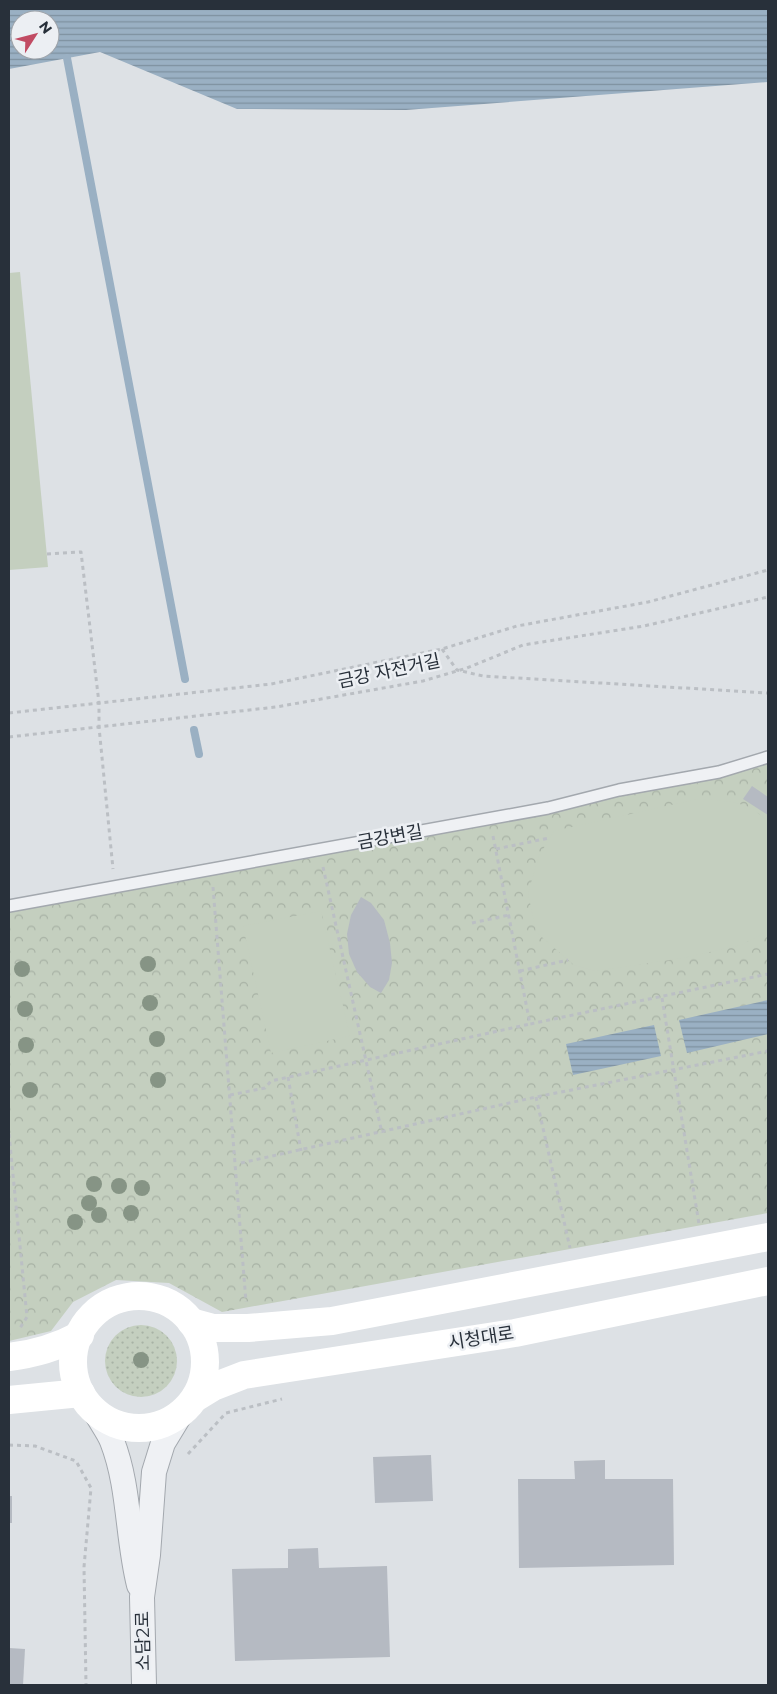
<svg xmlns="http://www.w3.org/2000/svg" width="777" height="1694" font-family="Montserrat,'Noto Sans KR',sans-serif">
  <defs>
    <pattern id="grass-dots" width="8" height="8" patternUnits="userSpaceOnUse" patternTransform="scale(1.25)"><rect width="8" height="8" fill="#c4cfbf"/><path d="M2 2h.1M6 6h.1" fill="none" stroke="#a8b2a5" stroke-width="1.8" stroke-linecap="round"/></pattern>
    <pattern id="park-crowns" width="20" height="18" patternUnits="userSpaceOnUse" patternTransform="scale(1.25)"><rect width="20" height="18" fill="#c4cfbf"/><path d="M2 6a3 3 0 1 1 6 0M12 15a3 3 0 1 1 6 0" fill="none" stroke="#a8b2a5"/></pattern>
    <pattern id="water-rules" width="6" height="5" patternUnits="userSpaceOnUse" patternTransform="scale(1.25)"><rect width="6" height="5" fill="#9ab0c3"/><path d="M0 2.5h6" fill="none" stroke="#7e909f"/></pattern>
  </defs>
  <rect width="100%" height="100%" fill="#dde1e5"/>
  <!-- grass -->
  <circle fill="url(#grass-dots)" cx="141" cy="1361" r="36"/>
  <!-- park -->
  <path fill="url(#park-crowns)" d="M768,764V1213L222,1312L169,1283L116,1280L73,1302L51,1331L9,1341V910L450,832Z"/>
  <!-- pitch -->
  <g fill="#c4cfbf">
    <path d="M20,272L48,567L9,570V273Z"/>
    <path d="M698,799C726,801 750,800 768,823V931L741,945L683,958L595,971L574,965L536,932L528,893L539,856L554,831Z"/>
    <path d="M321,911L350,1036L271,1053L243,926Z"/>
  </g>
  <!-- water -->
  <g fill="url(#water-rules)" fill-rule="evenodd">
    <path d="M9,9H768V82L406,110L237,109L100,52L9,69ZM20,20H50V50H20Z"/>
    <path d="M768,1000V1034L687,1053L679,1020Z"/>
    <path d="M654,1025L661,1056L573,1075L566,1044Z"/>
  </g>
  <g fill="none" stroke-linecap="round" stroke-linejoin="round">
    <!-- stream -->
    <g stroke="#9ab0c3" stroke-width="8">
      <path d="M67,58L185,679"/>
      <path d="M194,730L199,754"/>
    </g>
  </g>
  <!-- building -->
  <g fill="#b5bac2">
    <path d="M752,786L768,797V815L743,799Z"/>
    <path d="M361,897L371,903L384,920L390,943L392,963L389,980L381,993L370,987L357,972L349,954L347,934L351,915Z"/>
    <path d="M431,1455L433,1501L375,1503L373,1457Z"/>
    <path d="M605,1460V1479H673L674,1565L519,1568L518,1479H575L574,1461Z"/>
    <rect x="9" y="1496" width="3" height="27"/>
    <path d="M318,1548L319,1568L387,1566L390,1657L235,1661L232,1569L288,1568V1549Z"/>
    <path d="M9,1648L25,1649L23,1685H9Z"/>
  </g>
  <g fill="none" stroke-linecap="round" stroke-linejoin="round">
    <!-- lane casing -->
    <g stroke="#a3a8ae" stroke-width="14">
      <path id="lane" d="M9,906L548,808L619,790L719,772L768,757"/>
    </g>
    <!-- street casing -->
    <g stroke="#a3a8ae" stroke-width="26">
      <g id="street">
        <path d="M95,1411C100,1421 108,1431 112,1441C130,1487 127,1538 139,1585"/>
        <path d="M144,1685L142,1597L148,1555L154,1472L163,1443L180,1415"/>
      </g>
    </g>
    <!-- path -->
    <g stroke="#bbbfc4" stroke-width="3" stroke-dasharray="4 4" stroke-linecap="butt">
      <path d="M47,554L81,552L99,703V727L113,869"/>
      <path d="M442,649L457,670L483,676L768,693"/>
      <path d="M9,713L271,684L442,649L517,626L648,602L768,570"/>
      <path d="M9,737L276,707L423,681L467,668L523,645L644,626L768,597"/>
      <path d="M493,836L530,1024L768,974"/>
      <path d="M496,849L549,838"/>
      <path d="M323,867L382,1133"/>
      <path d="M213,887L246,1302"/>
      <path d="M472,923L509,915"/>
      <path d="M520,971L568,960"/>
      <path d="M662,998L699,1224"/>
      <path d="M288,1077L301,1151"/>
      <path d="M230,1095L265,1088L271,1081L530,1024"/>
      <path d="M536,1097L570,1248"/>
      <path d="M9,1134L27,1317L20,1328"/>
      <path d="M241,1163L536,1097L768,1051"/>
      <path d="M87,1309C93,1304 101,1294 108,1291C130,1282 159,1291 180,1298"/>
      <path d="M9,1445L35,1446L76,1461L91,1488L84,1567L86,1685"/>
      <path d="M188,1454L226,1413L282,1399"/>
    </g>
    <!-- lane -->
    <use href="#lane" stroke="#eff1f4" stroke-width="11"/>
    <!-- street -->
    <use href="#street" stroke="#eff1f4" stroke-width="24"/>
    <!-- secondary -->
    <g stroke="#fff" stroke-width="28">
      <circle cx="139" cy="1362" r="66"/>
      <path d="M191,1322L213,1328H248L332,1321L768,1237"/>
      <path d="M9,1357C35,1354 56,1348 80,1335"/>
      <path d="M195,1398L213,1387L244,1375L515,1333L768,1281"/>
      <path d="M9,1400L81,1393"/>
    </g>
  </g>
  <!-- trees -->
  <g fill="#869485">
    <circle cx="148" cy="964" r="8"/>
    <circle cx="22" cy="969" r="8"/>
    <circle cx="150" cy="1003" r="8"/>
    <circle cx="25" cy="1009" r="8"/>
    <circle cx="157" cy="1039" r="8"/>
    <circle cx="26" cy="1045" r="8"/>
    <circle cx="158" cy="1080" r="8"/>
    <circle cx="30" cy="1090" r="8"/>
    <circle cx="94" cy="1184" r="8"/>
    <circle cx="119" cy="1186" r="8"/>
    <circle cx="142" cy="1188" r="8"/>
    <circle cx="89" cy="1203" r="8"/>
    <circle cx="131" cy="1213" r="8"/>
    <circle cx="99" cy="1215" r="8"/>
    <circle cx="75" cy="1222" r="8"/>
    <circle cx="141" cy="1360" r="8"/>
  </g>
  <g text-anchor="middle" stroke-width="5" stroke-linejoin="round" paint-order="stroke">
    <!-- street labels -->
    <g font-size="18" fill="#28303a" stroke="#eceff3">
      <text transform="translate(389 671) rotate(-12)" y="6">금강 자전거길</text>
      <text transform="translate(390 837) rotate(-10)" y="6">금강변길</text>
      <text transform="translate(481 1338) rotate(-9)" y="6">시청대로</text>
      <text transform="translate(143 1641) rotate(-91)" y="6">소담2로</text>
    </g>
  </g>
  <!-- border -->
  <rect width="777" height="1694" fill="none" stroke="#28303a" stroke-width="20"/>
  <!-- north arrow -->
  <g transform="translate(35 35) rotate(54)"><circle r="24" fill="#eceff3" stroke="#9ea3a9"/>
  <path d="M0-4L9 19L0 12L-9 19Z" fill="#c14b63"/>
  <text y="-8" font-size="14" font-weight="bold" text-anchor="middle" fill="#28303a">N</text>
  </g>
</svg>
